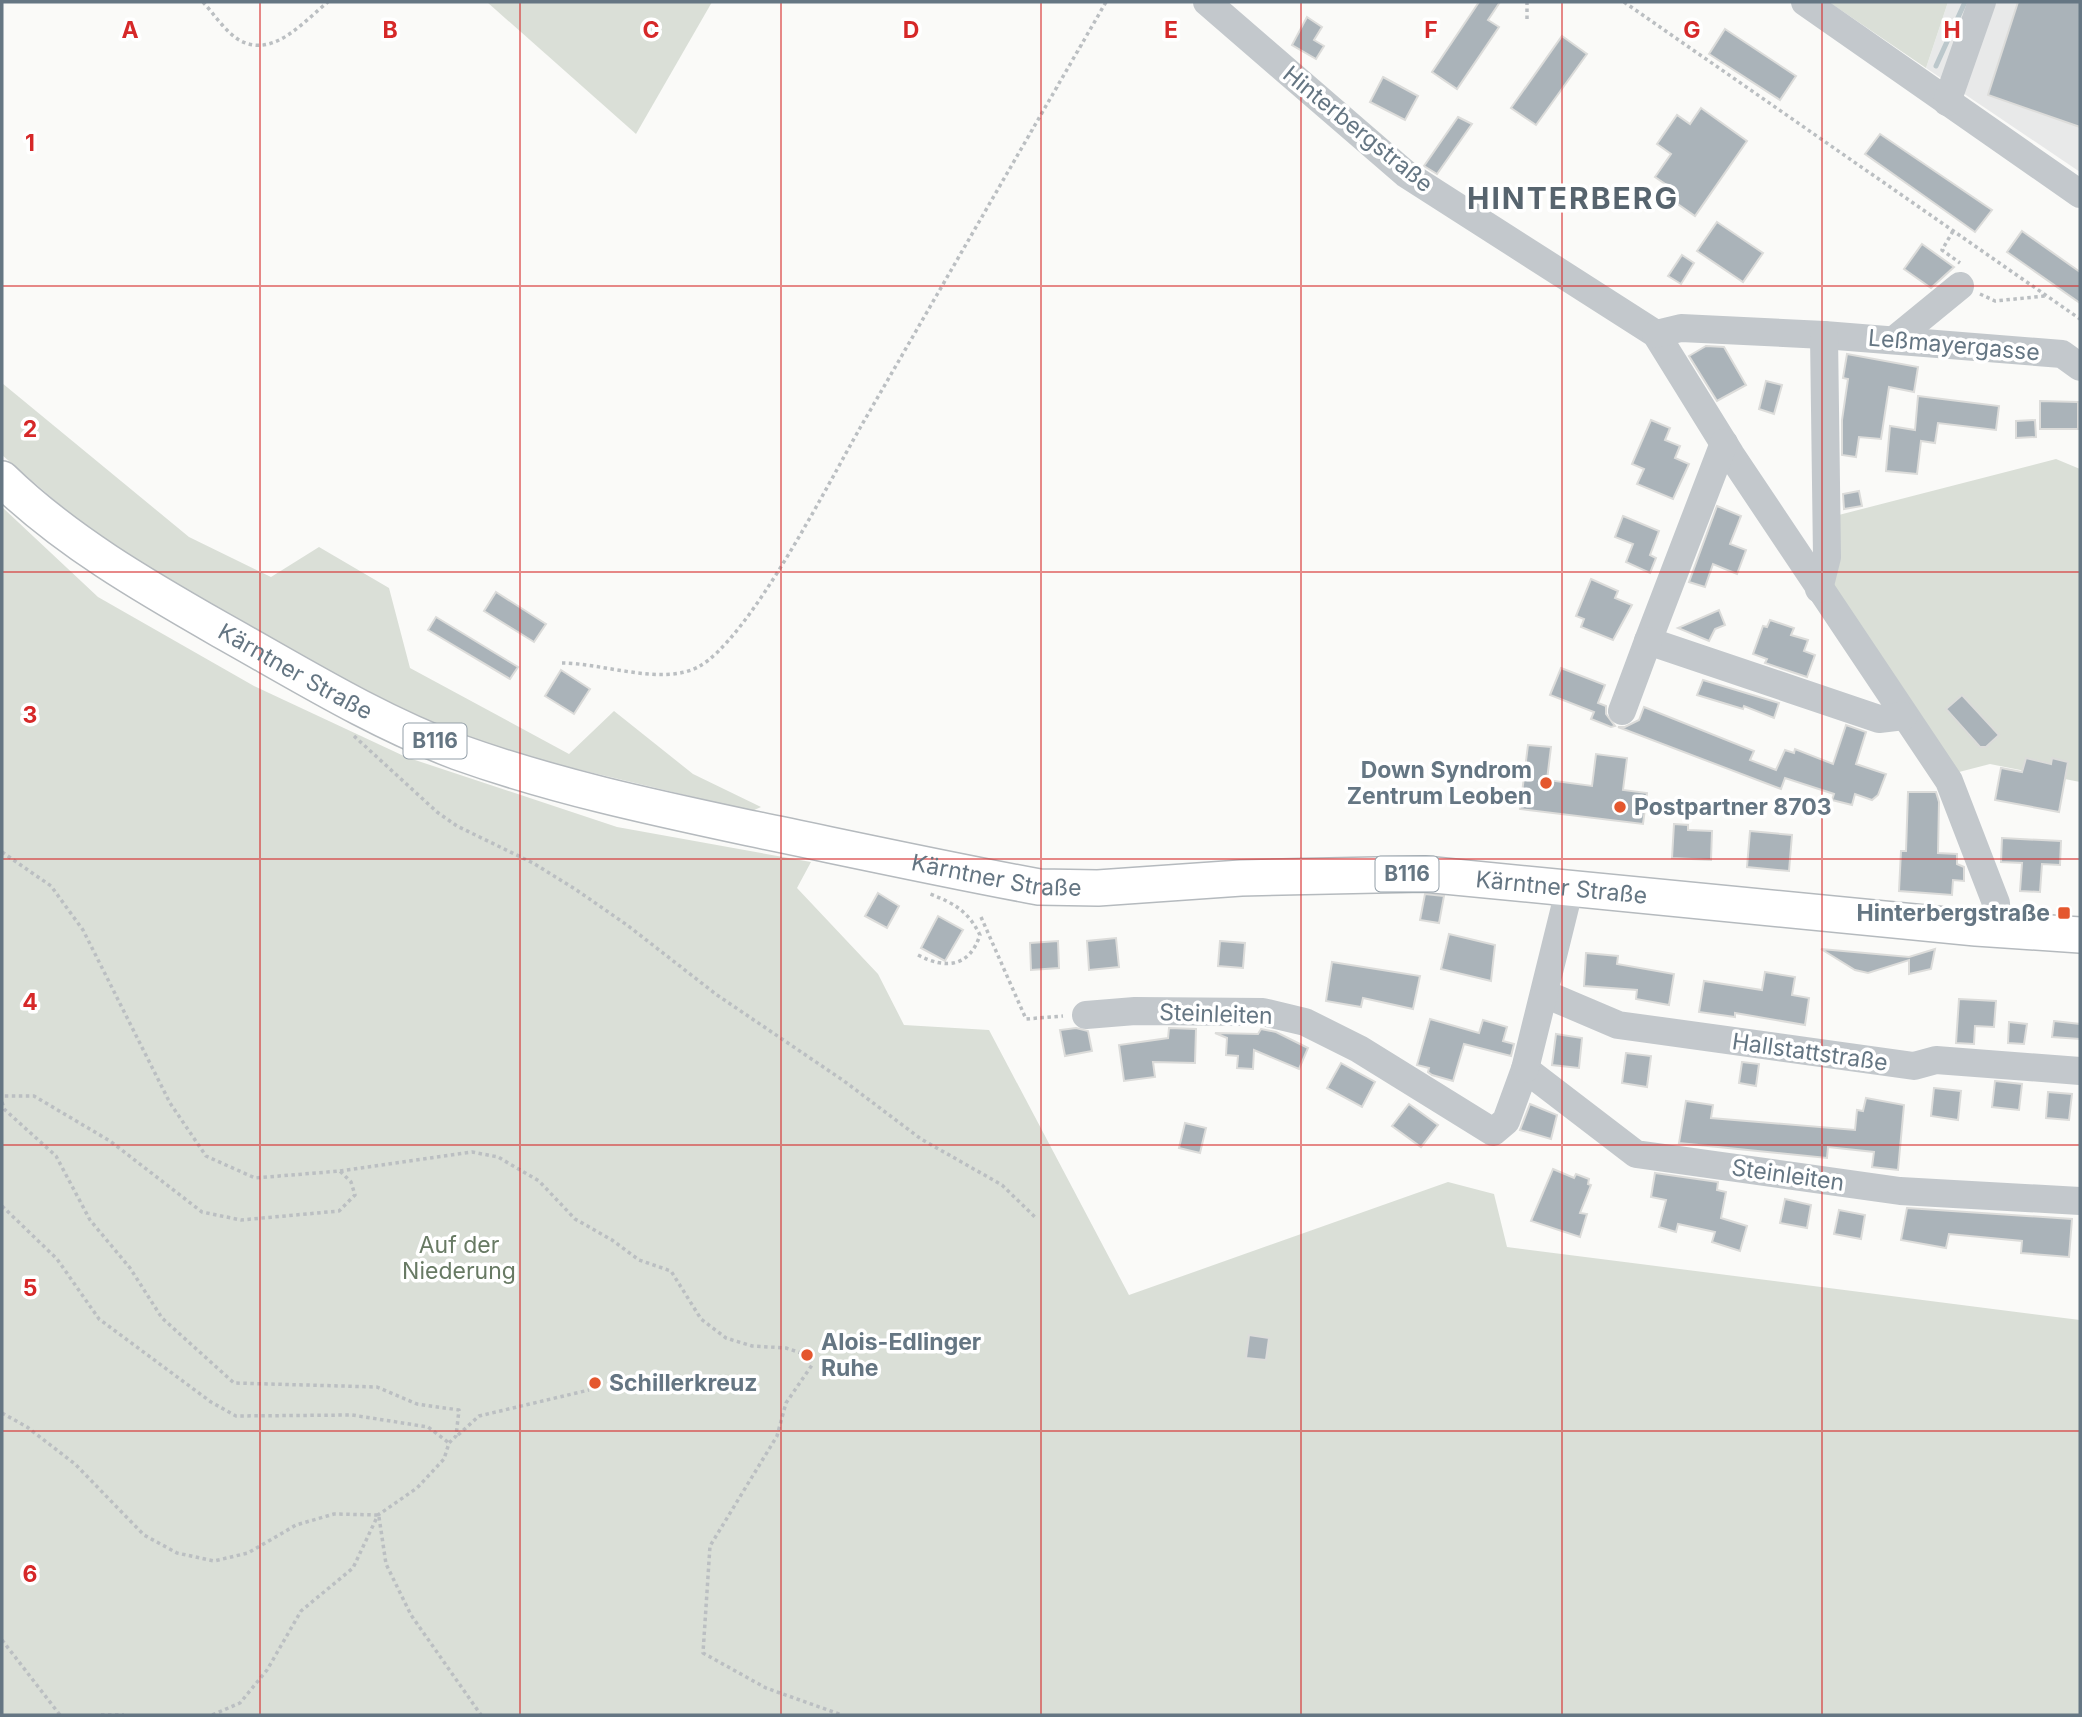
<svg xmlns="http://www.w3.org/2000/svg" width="2082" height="1717" font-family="Inter,sans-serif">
  <rect width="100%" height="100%" fill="#fafaf8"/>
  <!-- built -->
  <path fill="#e8e9e9" d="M1948,2H2080V172L1926,68Z"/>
  <!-- green -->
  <g fill="#dadfd7">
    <path d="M487,2H712L636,134Z"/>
    <path d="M1829,2H1948L1926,68Z"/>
    <path d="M2,383L189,537L271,577L319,547L389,588L410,668L569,754L614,711L693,774L761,807L752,811L489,748L411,715L282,652L176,588L80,522L2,455Z"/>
    <path d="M2056,459L2080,469V782L1990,764L1959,772L1831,592V517Z"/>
    <path d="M2,507L98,597L254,686L406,757L617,827L811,862L797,888L878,974L904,1025L989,1030L1129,1295L1448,1182L1494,1194L1507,1247L2080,1320V1715H2Z"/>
  </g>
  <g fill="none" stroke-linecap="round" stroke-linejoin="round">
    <!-- stream -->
    <path stroke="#bbc7cb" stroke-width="5" d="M1936,66L1965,2"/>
  </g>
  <!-- building -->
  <g fill="#aab3b9" stroke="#dcdcda" stroke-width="2">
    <path d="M1479,2H1500L1488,20L1499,27L1457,89L1432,72Z"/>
    <path d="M2018,2H2080V127L1988,95Z"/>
    <path d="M1307,17L1322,27L1314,40L1324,46L1316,59L1292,45Z"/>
    <path d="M1725,29L1796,76L1780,100L1709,54Z"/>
    <path d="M1562,36L1587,54L1536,125L1511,108Z"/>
    <path d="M1383,77L1418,96L1405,120L1370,102Z"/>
    <path d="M1701,108L1747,141L1695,216L1672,200L1677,192L1655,177L1671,154L1657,144L1677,115L1690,124Z"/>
    <path d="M1458,117L1472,124L1437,174L1424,166Z"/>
    <path d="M1880,134L1992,210L1975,232L1865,154Z"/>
    <path d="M1717,222L1763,253L1743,282L1697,251Z"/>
    <path d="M2022,231L2080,272V303L2007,252Z"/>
    <path d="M1922,244L1954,267L1931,288L1904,269Z"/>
    <path d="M1682,255L1694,263L1681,284L1668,276Z"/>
    <path d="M1706,346L1724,347L1746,385L1717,401L1689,356Z"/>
    <path d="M1847,354L1918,367L1914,392L1889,387L1881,439L1859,437L1856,457L1842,455V420L1848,379L1843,378Z"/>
    <path d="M1766,381L1782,385L1774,414L1759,409Z"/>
    <path d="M1918,396L1999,406L1996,430L1938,423L1935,443L1921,441L1917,474L1886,471L1890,426L1915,430Z"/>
    <path d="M2040,401L2078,402V429H2040Z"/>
    <path d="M1651,420L1670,428L1665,440L1680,446L1675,458L1689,464L1673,499L1637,484L1644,469L1632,464Z"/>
    <path d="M2035,420L2036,437L2016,438V421Z"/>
    <path d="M1859,491L1862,506L1844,509L1843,494Z"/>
    <path d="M1717,506L1741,516L1730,544L1746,550L1737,574L1713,564L1705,587L1689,582Z"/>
    <path d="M1623,516L1659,531L1650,555L1656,558L1650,573L1626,562L1633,544L1615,537Z"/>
    <path d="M1591,579L1618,591L1615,598L1632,605L1613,640L1581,627L1584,619L1576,616Z"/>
    <path d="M496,592L546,624L534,642L484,611Z"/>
    <path d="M1719,610L1725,625L1715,629L1709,641L1678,628Z"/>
    <path d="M436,617L518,667L510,679L428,630Z"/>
    <path d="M1770,620L1794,628L1791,635L1808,640L1804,651L1815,655L1807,677L1765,663L1767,659L1753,654L1763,626L1767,627Z"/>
    <path d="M1561,668L1605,685L1598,703L1606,706V714L1615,726L1611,727L1591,719L1594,712L1550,695Z"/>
    <path d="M561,670L590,689L574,714L545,696Z"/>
    <path d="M1703,680L1779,703L1774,718L1744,706L1743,709L1697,695Z"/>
    <path d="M1962,695L1999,735L1986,747H1980L1946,709Z"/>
    <path d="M1644,707L1754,751L1750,760L1776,770L1785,750L1794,753L1795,749L1833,764L1846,725L1866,732L1856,764L1886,774L1878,795L1872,800L1855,794L1852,805L1832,800L1834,794L1785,778L1781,789L1618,727H1625L1639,720Z"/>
    <path d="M1528,745L1551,747L1547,780L1592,786L1596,754L1627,758L1623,790L1647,793L1643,824L1520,809Z"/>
    <path d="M2026,758L2051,764L2052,758L2068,762L2059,812L1995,800L2001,768L2022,772Z"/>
    <path d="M1908,792H1936L1939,802L1938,853L1957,854V864L1964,867V881L1953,880L1952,895L1899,891L1901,851H1906Z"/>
    <path d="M1674,824L1688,825V830L1712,831L1711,860L1672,858Z"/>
    <path d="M1750,831L1792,835L1789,871L1747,867Z"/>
    <path d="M2002,838L2061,841L2060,865L2042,864L2040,892L2020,891L2022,863L2001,862Z"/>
    <path d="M878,893L899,906L887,928L865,916Z"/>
    <path d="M1425,894L1444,896L1439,923L1420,920Z"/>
    <path d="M938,916L963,930L945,961L921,948Z"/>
    <path d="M1449,934L1495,945L1491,981L1441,969Z"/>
    <path d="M1116,938L1119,967L1089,970L1087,941Z"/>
    <path d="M1058,941L1059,968L1031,970L1030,943Z"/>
    <path d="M1220,941L1245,943L1243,968L1218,966Z"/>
    <path d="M1821,949L1909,957L1935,949L1931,969L1909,974V960L1868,973L1855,970Z"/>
    <path d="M1586,953L1618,956L1617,964L1674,974L1669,1005L1636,999L1637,990L1584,986Z"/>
    <path d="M1332,962L1420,976L1413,1009L1363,998L1361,1007L1326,1001Z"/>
    <path d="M1765,972L1795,977L1792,995L1809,998L1805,1025L1735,1013V1017L1699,1012L1704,981L1762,990Z"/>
    <path d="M1959,999L1996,1001L1994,1027L1975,1026L1974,1044L1956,1043Z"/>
    <path d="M1430,1019L1479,1033L1483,1020L1507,1027L1503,1041L1514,1044L1511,1056L1464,1044L1453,1081L1432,1075L1428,1072L1429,1068L1417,1065Z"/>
    <path d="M2054,1021L2080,1024V1039L2052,1037Z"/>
    <path d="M2009,1022L2027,1024L2024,1044L2008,1043Z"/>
    <path d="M1076,1028L1088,1031L1092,1051L1065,1056L1060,1030Z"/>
    <path d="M1169,1028L1196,1029L1195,1063L1153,1062L1155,1077L1124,1081L1119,1045L1168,1038Z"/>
    <path d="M1261,1029L1276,1032L1308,1048L1299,1069L1254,1050L1253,1069L1237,1068L1238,1056L1226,1055L1227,1038L1215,1033L1258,1034Z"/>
    <path d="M1556,1034L1582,1038L1579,1068L1552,1065Z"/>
    <path d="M1626,1053L1651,1056L1647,1087L1622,1083Z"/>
    <path d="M1742,1062L1759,1064L1756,1086L1739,1083Z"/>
    <path d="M1341,1063L1375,1082L1362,1107L1327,1088Z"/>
    <path d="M1995,1081L2022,1084L2019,1110L1992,1107Z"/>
    <path d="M1934,1088L1961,1091L1958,1120L1931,1116Z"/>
    <path d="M2048,1092L2072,1094L2069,1120L2046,1118Z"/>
    <path d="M1866,1098L1904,1105L1898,1170L1872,1167L1874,1152L1828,1147L1827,1158L1679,1143L1686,1101L1713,1105L1711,1118L1855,1130L1857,1110L1863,1111Z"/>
    <path d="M1409,1104L1438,1125L1421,1147L1392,1126Z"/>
    <path d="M1530,1104L1557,1115L1551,1139L1520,1130Z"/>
    <path d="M1185,1123L1206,1128L1200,1153L1179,1148Z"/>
    <path d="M1553,1169L1574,1178L1576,1174L1589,1179L1588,1184L1591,1185L1580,1213L1587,1214L1580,1237L1531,1221Z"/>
    <path d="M1655,1173L1718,1182L1717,1190L1726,1192L1721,1218L1747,1226L1740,1251L1712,1242L1715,1232L1678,1224L1676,1232L1659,1227L1666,1200L1651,1197Z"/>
    <path d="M1785,1199L1811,1205L1807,1228L1780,1223Z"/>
    <path d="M1907,1208L2072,1219L2069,1257L2021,1253L2022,1241L1949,1234L1946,1248L1901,1240Z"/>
    <path d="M1839,1210L1865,1215L1861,1239L1834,1234Z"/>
    <path d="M1249,1335L1269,1338L1266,1360L1246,1358Z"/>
  </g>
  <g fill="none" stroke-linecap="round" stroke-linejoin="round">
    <!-- major casing -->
    <g stroke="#b5babe" stroke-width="38">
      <g id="major">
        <path id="s1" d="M2,479C66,541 144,586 221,630C298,673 375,721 458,752C553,786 651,807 749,828C846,848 942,869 1039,887L1098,888L1241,878L1424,874L1976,928L2080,935"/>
      </g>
    </g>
    <!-- path -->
    <g stroke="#bbbfc2" stroke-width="3.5" stroke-dasharray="3.5 3.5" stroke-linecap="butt">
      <path d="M203,2C214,14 226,33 241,41C274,58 304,21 328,2"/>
      <path d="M1624,2L2080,319"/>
      <path d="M1527,19V2"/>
      <path d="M1953,231L1942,250L1960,263"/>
      <path d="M1980,294L1995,301L2045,296"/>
      <path d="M562,663C602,663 662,686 698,667C749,640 828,484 860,428C942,286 1024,144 1106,2"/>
      <path d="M354,736L437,812L457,826L533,863L575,889L627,925L717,995L844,1081L921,1139L1002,1185L1036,1218"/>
      <path d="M2,852L51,886L83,930L170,1103L206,1156L255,1178L340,1171L351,1182L355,1195L339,1211L241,1220L202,1212L110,1141L34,1096H2"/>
      <path d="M981,917L1026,1019L1063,1016"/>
      <path d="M918,955C945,969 969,968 980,935C968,911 954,903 930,894"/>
      <path d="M2,1102L4,1109L56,1156L90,1220L130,1268L162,1318L234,1383L377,1387L417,1404L459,1410L456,1436L449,1443L444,1459L417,1488L378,1515L353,1568L301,1611L267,1670L240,1703L212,1715"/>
      <path d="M340,1171L472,1152L498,1157L539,1181L575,1219L612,1240L639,1260L671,1271L701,1319L726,1338L752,1346L786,1348L807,1355L812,1365L786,1403L777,1436L710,1546L703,1653L766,1688L842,1715"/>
      <path d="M2,1206L57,1259L99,1319L211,1402L236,1416L352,1415L428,1427L449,1443"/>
      <path d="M2,1413L27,1427L75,1464L144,1535L177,1553L214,1561L248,1553L296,1525L334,1514L378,1515"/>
      <path d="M458,1435L479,1416L589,1390"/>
      <path d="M379,1517L386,1564L411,1615L481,1715"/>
      <path d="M2,1640L60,1715"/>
      <path d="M101,1715H124"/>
    </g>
    <!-- minor -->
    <g stroke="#c3c8cc" stroke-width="28">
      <path d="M1207,2L1406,174L1656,334L1731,455L1949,781L1996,903L1997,930"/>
      <path d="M1805,2L2080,194"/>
      <path d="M1947,102L1982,2"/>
      <path d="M1656,334L1681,328L1824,335L2062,354L2080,367"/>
      <path d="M1894,340L1960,286"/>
      <path d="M1724,443L1648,641L1879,719L1904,716"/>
      <path d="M1819,589L1827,557L1824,335"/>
      <path d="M1622,711L1648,641"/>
      <path d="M1545,994L1618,1025L1914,1066L1936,1060L2080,1071"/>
      <path d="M1086,1015L1135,1011L1263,1012L1305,1022L1359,1049L1493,1132L1506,1121L1525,1069L1636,1154L1900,1191L2080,1201"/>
      <path d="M1525,1069L1570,887"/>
    </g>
    <!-- major -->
    <use href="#major" stroke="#fff" stroke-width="35"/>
  </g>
  <!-- grid -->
  <path fill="none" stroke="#d62828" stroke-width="2" stroke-opacity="0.55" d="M260,2V1715M520,2V1715M781,2V1715M1041,2V1715M1301,2V1715M1562,2V1715M1822,2V1715M2,286H2080M2,572H2080M2,859H2080M2,1145H2080M2,1431H2080"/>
  <!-- markers -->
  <g fill="#e4572e" stroke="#fff" stroke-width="2.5">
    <circle cx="1546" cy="783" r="7"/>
    <circle cx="1620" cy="807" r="7"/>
    <rect x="2057" y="906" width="14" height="14" rx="3.5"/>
    <circle cx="807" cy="1355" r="7"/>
    <circle cx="595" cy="1383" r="7"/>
  </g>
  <g text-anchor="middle" stroke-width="7" stroke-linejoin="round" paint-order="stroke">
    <!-- shield labels -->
    <g fill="#fff" stroke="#939fa8" stroke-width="2">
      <rect x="403.5" y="723.5" width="63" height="35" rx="5"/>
      <rect x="1375.5" y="856.5" width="63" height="35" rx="5"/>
    </g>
    <g font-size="21" font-weight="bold" fill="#657683">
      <text x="435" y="748">B116</text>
      <text x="1407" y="881">B116</text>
    </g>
    <!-- street labels -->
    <g font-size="23" fill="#657683" stroke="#fff">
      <text transform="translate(1358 129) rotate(39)" y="8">Hinterbergstraße</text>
      <text transform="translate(1954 345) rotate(5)" y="8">Leßmayergasse</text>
      <text dy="8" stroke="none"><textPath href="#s1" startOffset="352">Kärntner Straße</textPath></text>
      <text dy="8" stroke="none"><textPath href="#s1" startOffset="1087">Kärntner Straße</textPath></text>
      <text dy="8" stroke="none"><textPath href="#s1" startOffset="1654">Kärntner Straße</textPath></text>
      <text transform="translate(1216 1014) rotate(2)" y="8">Steinleiten</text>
      <text transform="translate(1810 1052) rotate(8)" y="8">Hallstattstraße</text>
      <text transform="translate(1788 1175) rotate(8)" y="8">Steinleiten</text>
    </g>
    <!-- poi labels -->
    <g font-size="23" font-weight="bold" fill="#657683" stroke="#fff" text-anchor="start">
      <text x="1532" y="778" text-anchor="end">Down Syndrom<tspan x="1532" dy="26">Zentrum Leoben</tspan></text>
      <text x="1634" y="815">Postpartner 8703</text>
      <text x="2050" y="921" text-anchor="end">Hinterbergstraße</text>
      <text x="821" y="1350">Alois-Edlinger<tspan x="821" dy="26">Ruhe</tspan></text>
      <text x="609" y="1391">Schillerkreuz</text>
    </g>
    <!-- park labels -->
    <g font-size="23" fill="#687a64" stroke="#fff">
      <text x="459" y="1253">Auf der<tspan x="459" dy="26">Niederung</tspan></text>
    </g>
    <!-- district labels -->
    <g font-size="30" font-weight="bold" letter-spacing="2" fill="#57646e" stroke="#fff">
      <text x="1573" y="209">HINTERBERG</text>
    </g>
  </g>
  <g font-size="23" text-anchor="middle" font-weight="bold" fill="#d62828" stroke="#fff" stroke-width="7" stroke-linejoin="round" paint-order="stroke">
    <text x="130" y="38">A</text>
    <text x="390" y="38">B</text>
    <text x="651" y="38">C</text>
    <text x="911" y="38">D</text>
    <text x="1171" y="38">E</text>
    <text x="1431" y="38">F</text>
    <text x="1692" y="38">G</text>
    <text x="1952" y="38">H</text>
    <text x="30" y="151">1</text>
    <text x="30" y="437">2</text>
    <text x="30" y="723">3</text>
    <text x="30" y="1010">4</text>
    <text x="30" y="1296">5</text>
    <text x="30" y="1582">6</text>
  </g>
  <!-- border -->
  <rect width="2082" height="1717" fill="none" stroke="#657683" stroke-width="7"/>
</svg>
